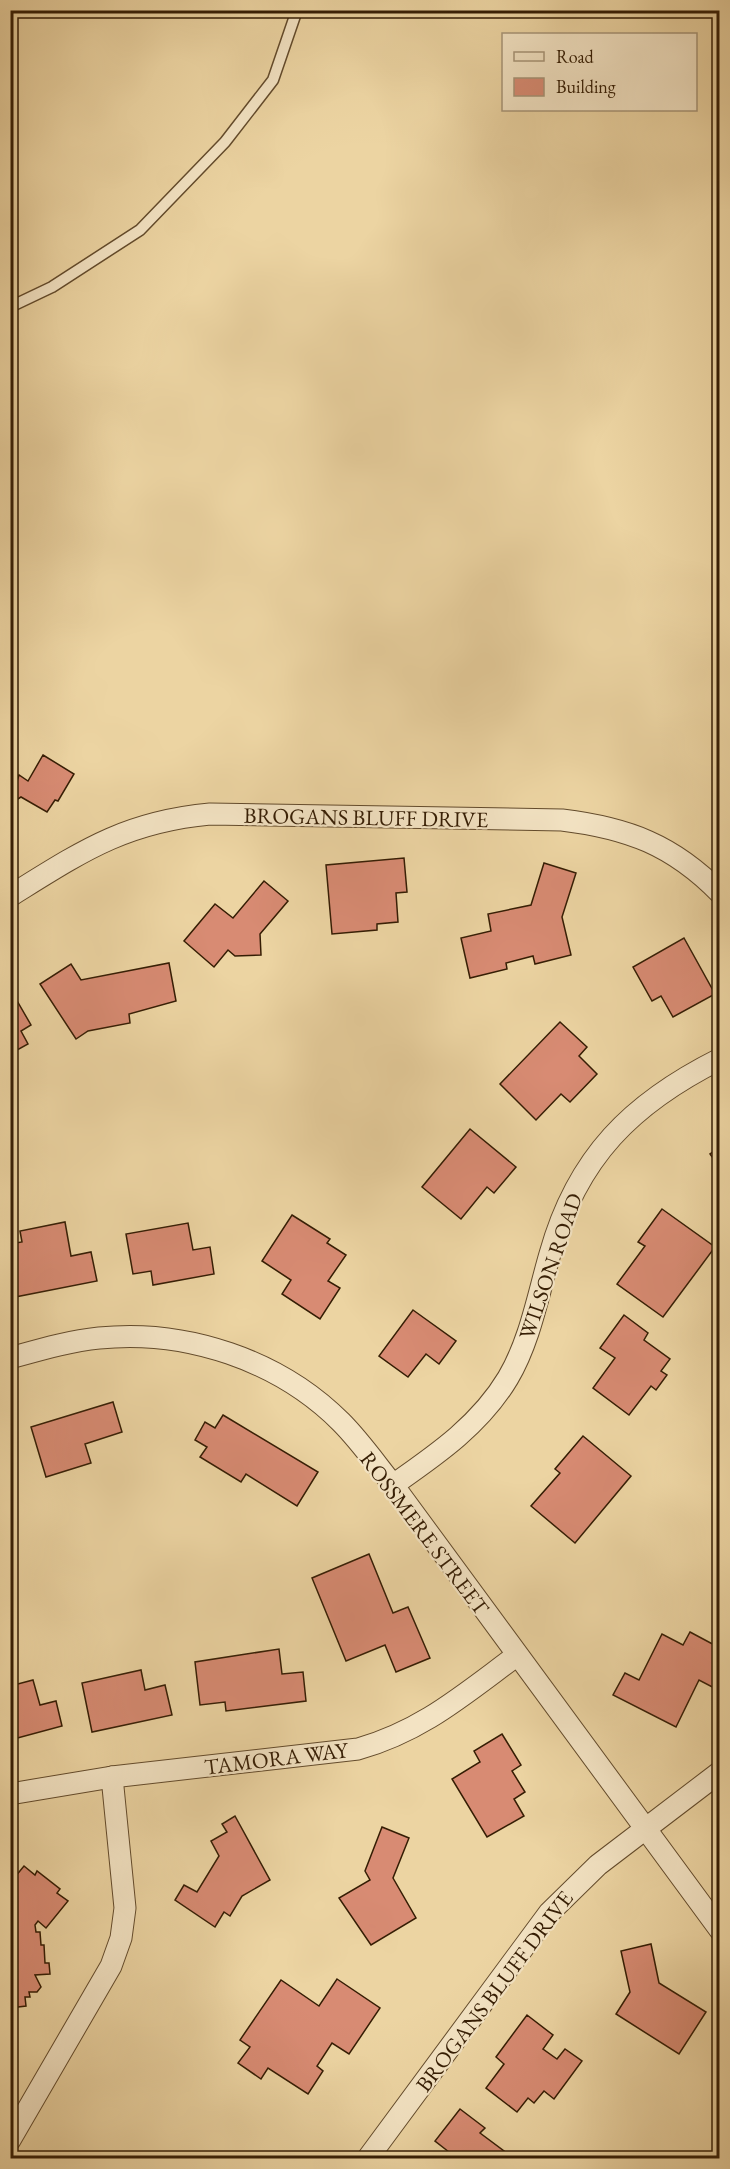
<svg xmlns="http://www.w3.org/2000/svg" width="730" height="2169" font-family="'EB Garamond',serif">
  <rect width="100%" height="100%" fill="#ecd4a2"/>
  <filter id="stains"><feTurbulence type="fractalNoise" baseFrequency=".00333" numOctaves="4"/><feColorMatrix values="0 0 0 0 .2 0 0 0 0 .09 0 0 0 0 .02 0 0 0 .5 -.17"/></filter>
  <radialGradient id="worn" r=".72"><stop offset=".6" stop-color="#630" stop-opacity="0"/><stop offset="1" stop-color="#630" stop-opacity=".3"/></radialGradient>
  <!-- building -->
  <g fill="#d88b73" stroke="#351d04" stroke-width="1.5">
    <path d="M43,755L74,774L58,801L55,800L47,812L21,797L10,804V786L14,791L19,775L28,781Z"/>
    <path d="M404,858L407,892L396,893L398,922L377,924V930L332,934L326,865Z"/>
    <path d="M544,863L576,873L562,917L571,955L535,964L533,956L506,963L507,969L470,978L461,938L491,931L488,914L531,905Z"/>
    <path d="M264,881L288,901L260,934L261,955L235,956L228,950L214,967L184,941L215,904L233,918Z"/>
    <path d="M684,938L715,994L673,1017L661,996L652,1001L633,967Z"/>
    <path d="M169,963L176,1001L129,1014L130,1023L88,1031L76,1039L40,984L71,964L81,980Z"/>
    <path d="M12,992L31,1025L21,1031L28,1044L10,1054Z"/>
    <path d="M560,1022L587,1047L579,1056L597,1074L570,1102L561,1094L536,1120L500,1084Z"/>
    <path d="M470,1129L516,1167L494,1193L487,1187L461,1219L422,1187Z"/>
    <path d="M720,1147V1168L710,1154Z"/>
    <path d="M662,1209L715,1247L663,1317L617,1284L645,1246L638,1242Z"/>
    <path d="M292,1215L330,1239L327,1243L346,1255L328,1281L340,1288L320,1319L282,1294L291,1280L262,1261Z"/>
    <path d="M65,1222L71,1256L91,1252L97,1281L10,1298V1244L22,1242L20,1231Z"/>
    <path d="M188,1223L193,1250L210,1247L214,1274L153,1285L151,1271L133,1274L126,1234Z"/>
    <path d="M413,1310L456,1341L439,1364L426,1354L408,1377L379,1356Z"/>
    <path d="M624,1315L648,1333L644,1340L670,1359L661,1371L667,1375L656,1390L651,1386L629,1415L593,1388L615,1358L600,1348Z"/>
    <path d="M113,1402L122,1432L85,1444L91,1463L46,1477L31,1427Z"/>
    <path d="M223,1415L318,1472L297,1506L246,1474L241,1482L200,1457L207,1447L195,1440L205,1422L215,1428Z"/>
    <path d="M583,1436L631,1476L575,1543L531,1506L560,1473L555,1469Z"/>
    <path d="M369,1554L393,1613L408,1607L430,1658L396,1672L385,1645L346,1661L312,1578Z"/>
    <path d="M690,1632L720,1648V1691L699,1680L676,1727L613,1695L625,1673L639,1680L662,1634L683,1645Z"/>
    <path d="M279,1649L282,1674L303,1672L306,1701L226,1711L225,1702L200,1705L195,1662Z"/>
    <path d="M141,1670L145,1690L165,1685L172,1715L92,1732L82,1683Z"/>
    <path d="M33,1680L40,1705L56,1701L62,1726L10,1740V1686Z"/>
    <path d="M502,1734L521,1765L512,1771L525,1792L514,1799L524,1816L487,1837L452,1779L480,1762L474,1751Z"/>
    <path d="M235,1816L270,1880L242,1896L230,1916L224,1912L215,1927L175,1900L184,1885L197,1892L219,1856L211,1841L227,1832L222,1824Z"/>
    <path d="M382,1827L409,1838L393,1878L416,1918L371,1945L339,1898L370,1880L365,1871Z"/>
    <path d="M24,1866L35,1875L37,1871L60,1889L57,1893L68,1901L46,1928L38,1921L35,1925L36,1932H40L41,1945H44L45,1963H49L50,1974L35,1975L41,1987L37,1992H29L30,1997H25L26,2006L10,2008V1883Z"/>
    <path d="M651,1944L659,1983L706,2012L679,2054L616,2014L630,1992L621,1951Z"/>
    <path d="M337,1979L380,2008L349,2054L332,2043L317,2066L323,2071L308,2094L268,2068L261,2079L238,2063L250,2047L240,2040L281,1980L319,2006Z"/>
    <path d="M527,2015L553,2035L543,2049L557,2059L565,2049L582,2061L554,2099L544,2091L534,2103L528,2098L517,2112L486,2088L504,2064L496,2057Z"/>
    <path d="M460,2109L485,2128L480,2133L508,2154L505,2158H444L449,2152L435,2141Z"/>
  </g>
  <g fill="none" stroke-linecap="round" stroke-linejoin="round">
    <!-- lane casing -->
    <g stroke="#634b2c" stroke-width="13">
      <path id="lane" d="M10,307L52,287L140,230L225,142L273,80L297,10"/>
    </g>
    <!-- street casing -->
    <g stroke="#634b2c" stroke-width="23">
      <g id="street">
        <path d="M10,896C81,852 124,822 210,814L562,820C628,828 673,845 720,893"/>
        <path d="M10,1358C39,1350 69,1341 99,1338C186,1329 279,1360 341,1422C360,1441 376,1464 393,1485L720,1930"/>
        <path d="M393,1485C436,1455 480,1425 508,1378C530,1341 538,1295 550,1254C577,1157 632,1103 720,1059"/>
        <path d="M10,1794L112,1777L358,1749C422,1731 463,1695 516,1656"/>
        <path d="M10,2140L111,1966L121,1938L125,1908L112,1777"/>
        <path d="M368,2158L549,1913L598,1865L720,1772"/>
      </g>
    </g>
    <!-- lane -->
    <use href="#lane" stroke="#f3e3c3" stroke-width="10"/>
    <!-- street -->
    <use href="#street" stroke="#f3e3c3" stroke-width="21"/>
  </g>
  <g text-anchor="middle" stroke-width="4.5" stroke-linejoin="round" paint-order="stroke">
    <!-- street labels -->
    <g font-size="22" fill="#351d04" stroke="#f3e3c3">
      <text transform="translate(366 817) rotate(1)" y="8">BROGANS BLUFF DRIVE</text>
      <text transform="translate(550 1266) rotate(-71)" y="8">WILSON ROAD</text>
      <text transform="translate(425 1533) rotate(53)" y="8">ROSSMERE STREET</text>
      <text transform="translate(276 1758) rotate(-7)" y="8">TAMORA WAY</text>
      <text transform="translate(494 1991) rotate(-53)" y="8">BROGANS BLUFF DRIVE</text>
    </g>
  </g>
  <!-- margin -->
  <rect width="730" height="2169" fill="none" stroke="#ecd4a2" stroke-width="36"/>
  <rect x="12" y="12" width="706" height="2145" fill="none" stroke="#351d04" stroke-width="3"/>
  <rect x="18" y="18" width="694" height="2133" fill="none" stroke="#351d04" stroke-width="1.5"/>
  <!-- legend -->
  <rect x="502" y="33" width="195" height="78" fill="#f3e3c3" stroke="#a79477" stroke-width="1.5"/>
  <rect x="514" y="52" width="30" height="9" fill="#f3e3c3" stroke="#a79477" stroke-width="1.5"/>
  <text x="556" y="63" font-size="18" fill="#351d04">Road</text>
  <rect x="514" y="78" width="30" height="18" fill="#d88b73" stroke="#a79477" stroke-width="1.5"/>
  <text x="556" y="93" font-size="18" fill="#351d04">Building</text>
  <rect width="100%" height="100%" filter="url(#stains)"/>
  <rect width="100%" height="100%" fill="url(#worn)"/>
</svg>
